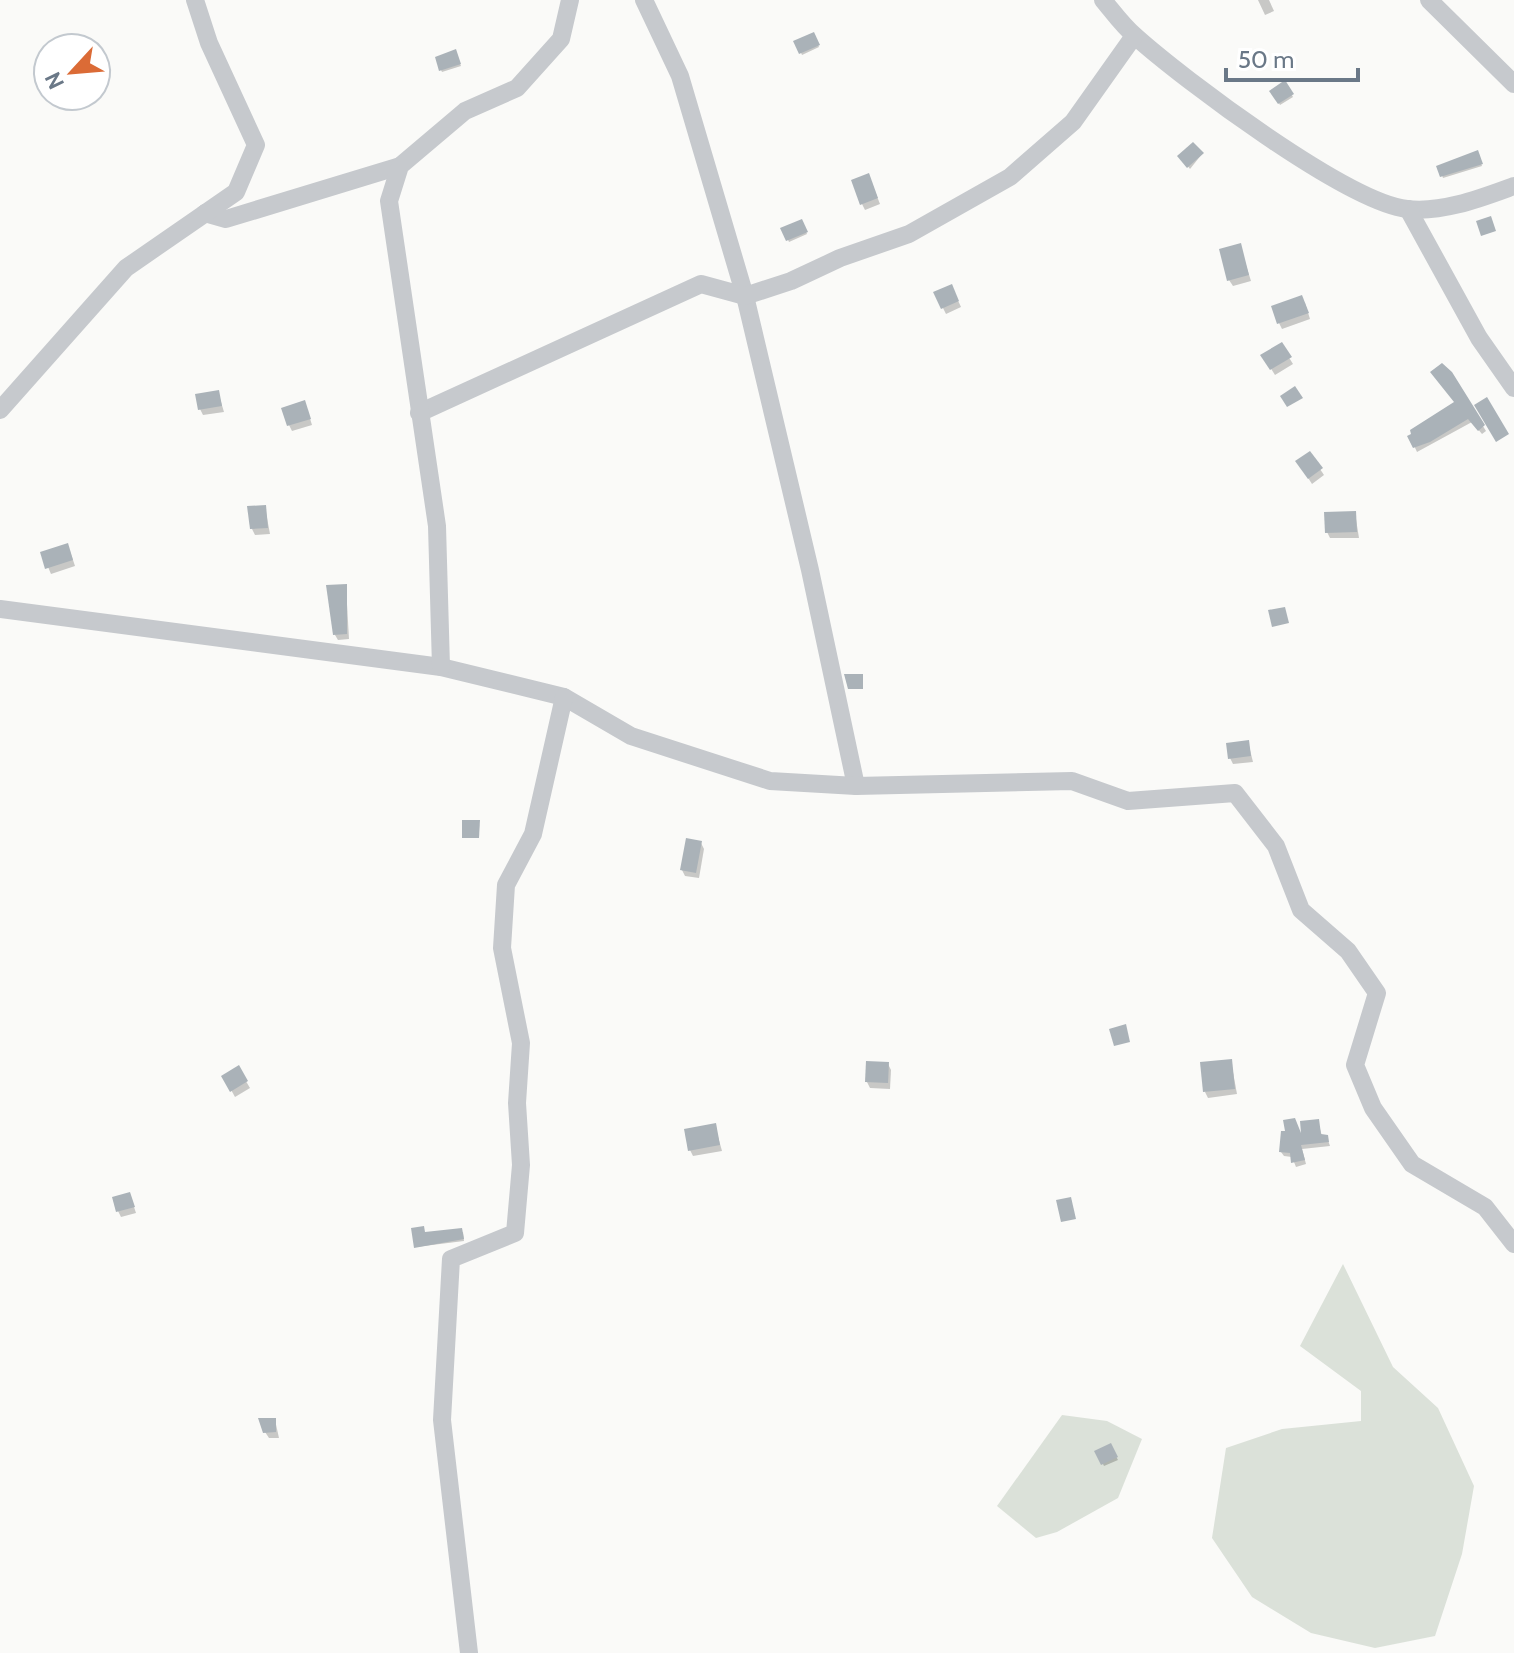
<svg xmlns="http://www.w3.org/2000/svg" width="1514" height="1653" font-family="Cabin,sans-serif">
  <rect width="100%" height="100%" fill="#fafaf8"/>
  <!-- green -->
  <g fill="#dbe1d9">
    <path d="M1343,1264L1393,1367L1438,1408L1474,1486L1462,1554L1435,1636L1375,1648L1311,1633L1252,1597L1212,1538L1226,1448L1282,1429L1361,1421V1391L1300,1346Z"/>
    <path d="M1062,1415L1107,1421L1142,1439L1118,1498L1057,1532L1036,1538L997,1506Z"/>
  </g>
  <!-- shadow -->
  <g fill="#0003">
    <path d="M1258,0H1269L1274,11L1265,15Z"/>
    <path d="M813,34L819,47L802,55L796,42Z"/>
    <path d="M455,52L461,66L442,72L441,70Z"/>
    <path d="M1285,83L1293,97L1280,105L1272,91Z"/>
    <path d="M1477,153L1482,166L1443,178L1439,167Z"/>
    <path d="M1202,154L1190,169L1180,156Z"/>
    <path d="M871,181L880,204L865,210L862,204Z"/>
    <path d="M801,221L807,234L789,242L783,229Z"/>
    <path d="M1240,246L1251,281L1233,286L1229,280Z"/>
    <path d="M954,292L961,307L946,314L943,308Z"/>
    <path d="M1305,303L1310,319L1282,329L1279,323Z"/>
    <path d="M1281,345L1293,364L1275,375L1263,356Z"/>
    <path d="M1450,373L1486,431L1482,434L1472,422L1417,452L1410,437L1456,403Z"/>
    <path d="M218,392L224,412L203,415L200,409Z"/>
    <path d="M307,409L312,425L292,431L289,425Z"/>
    <path d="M1310,454L1324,475L1312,484L1298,462Z"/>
    <path d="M265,507L270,534L255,535L252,529Z"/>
    <path d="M1355,513L1359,538H1330L1327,532Z"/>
    <path d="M70,551L75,566L51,574L42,553Z"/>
    <path d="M346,586L349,639L338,640L335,635Z"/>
    <path d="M1248,742L1253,762L1233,764L1230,758Z"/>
    <path d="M701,843L704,849L699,878L685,876L682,870Z"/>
    <path d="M1231,1061L1237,1094L1208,1098L1205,1092Z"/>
    <path d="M888,1064L891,1070L890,1089L870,1088L867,1082Z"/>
    <path d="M238,1068L250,1088L235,1097L224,1077Z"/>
    <path d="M1318,1122L1322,1136L1327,1137L1330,1146L1302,1149L1306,1164L1296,1167L1292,1157L1284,1156L1281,1152L1303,1139Z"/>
    <path d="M715,1126L722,1151L693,1156L690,1150Z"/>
    <path d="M132,1201L136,1213L121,1217L118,1211Z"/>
    <path d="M463,1232L464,1241L416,1247L425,1234Z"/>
    <path d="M275,1420L279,1438H269L265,1432Z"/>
    <path d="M1110,1445L1118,1460L1104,1466L1097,1452Z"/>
  </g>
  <!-- building -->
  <g fill="#aab2b8">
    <path d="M814,32L820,45L799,54L793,41Z"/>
    <path d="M456,49L461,64L439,71L435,57Z"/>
    <path d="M1285,80L1294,94L1278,104L1269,91Z"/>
    <path d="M1193,142L1204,153L1187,168L1177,156Z"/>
    <path d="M1478,150L1483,164L1440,177L1436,166Z"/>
    <path d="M869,173L878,198L860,205L851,180Z"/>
    <path d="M1491,216L1496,231L1481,236L1476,221Z"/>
    <path d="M802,219L808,232L786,241L780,228Z"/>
    <path d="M1241,243L1249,275L1227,281L1219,249Z"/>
    <path d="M952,284L959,301L941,309L933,292Z"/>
    <path d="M1302,295L1309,313L1277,324L1271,306Z"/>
    <path d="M1282,342L1292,357L1270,370L1260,355Z"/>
    <path d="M1442,363L1452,372L1485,425L1478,431L1468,419L1430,442L1413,448L1407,436L1411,434L1410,430L1454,402L1430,372Z"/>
    <path d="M1295,386L1303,398L1287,407L1280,396Z"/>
    <path d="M219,390L222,406L198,410L195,394Z"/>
    <path d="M1487,397L1509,434L1496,442L1474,405Z"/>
    <path d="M305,400L311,419L287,426L281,408Z"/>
    <path d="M1310,451L1323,468L1308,479L1295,461Z"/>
    <path d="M266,505L268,528L250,529L247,506Z"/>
    <path d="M1356,511L1357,532L1325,533L1324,512Z"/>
    <path d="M68,543L73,560L45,569L40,552Z"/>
    <path d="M347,584V634L333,635L326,585Z"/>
    <path d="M1285,607L1289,623L1272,627L1268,610Z"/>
    <path d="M844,674H863V689H848Z"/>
    <path d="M1249,740L1251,756L1228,759L1226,743Z"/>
    <path d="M462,820H480L479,838H462Z"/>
    <path d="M686,838L702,841L696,873L680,870Z"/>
    <path d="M1126,1024L1130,1042L1114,1046L1109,1029Z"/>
    <path d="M1232,1059L1235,1089L1203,1092L1200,1062Z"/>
    <path d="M866,1061L889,1062L888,1083L865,1082Z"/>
    <path d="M239,1065L248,1081L230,1092L221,1076Z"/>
    <path d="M1295,1118L1301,1133L1300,1121L1319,1119L1321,1134L1328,1135L1329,1142L1301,1145L1305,1160L1291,1163L1290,1153L1279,1152L1281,1131H1285L1283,1120Z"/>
    <path d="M716,1123L720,1145L688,1151L684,1129Z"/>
    <path d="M130,1192L135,1207L116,1212L112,1197Z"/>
    <path d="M1071,1197L1076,1219L1061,1222L1056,1200Z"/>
    <path d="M424,1226L425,1232L462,1228L464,1239L414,1248L411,1228Z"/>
    <path d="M258,1418H276V1432L263,1433Z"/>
    <path d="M1111,1443L1118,1457L1101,1465L1094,1451Z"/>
  </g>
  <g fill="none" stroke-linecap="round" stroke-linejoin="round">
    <!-- minor -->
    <g stroke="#c6c9cd" stroke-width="18">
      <path d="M644,0L680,76L745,296L810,570L856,786"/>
      <path d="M1103,0C1113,12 1123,26 1135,36C1184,80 1347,202 1407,209C1443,213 1481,198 1514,186"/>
      <path d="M1429,0L1514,84"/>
      <path d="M1408,209L1479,338L1514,388"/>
      <path d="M205,213L226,219L400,166"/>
      <path d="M0,410L126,268L236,192L256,145L209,43L195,0"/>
      <path d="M419,413L701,284L745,296L791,281L840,258L909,234L1010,177L1073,122L1134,36"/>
      <path d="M0,609L441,667L564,697L631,736L770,781L856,786L1072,781L1128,801L1235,793L1276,846L1301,910L1348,951L1377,993L1355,1065L1373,1108L1412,1164L1485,1207L1514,1244"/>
      <path d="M441,667L437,526L389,201L400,166L465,111L517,88L561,39L570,0"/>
      <path d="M469,1653L442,1420L451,1259L515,1233L521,1165L517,1103L521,1043L502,948L506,885L533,834L564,697"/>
    </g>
  </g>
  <!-- north arrow -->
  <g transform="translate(72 72) rotate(244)"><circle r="38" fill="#ffffff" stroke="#c3c9cf" stroke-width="2"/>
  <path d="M0-6L14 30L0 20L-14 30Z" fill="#db6b36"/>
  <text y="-12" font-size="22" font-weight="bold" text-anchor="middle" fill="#6a7887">N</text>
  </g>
  <!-- scale -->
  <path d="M1226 68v12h132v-12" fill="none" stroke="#6a7887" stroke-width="4"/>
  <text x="1238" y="68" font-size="24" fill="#6a7887" stroke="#ffffff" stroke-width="6" paint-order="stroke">50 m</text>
</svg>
